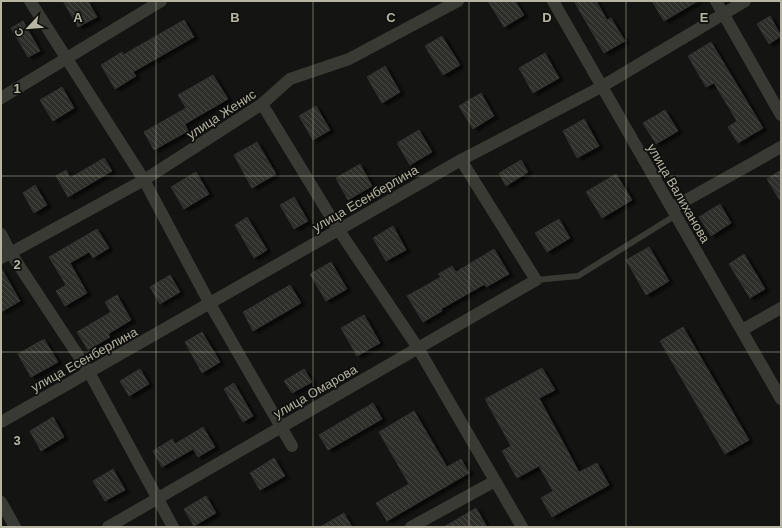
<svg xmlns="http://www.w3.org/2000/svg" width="782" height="528" font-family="Helvetica,sans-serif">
  <defs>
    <pattern id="building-back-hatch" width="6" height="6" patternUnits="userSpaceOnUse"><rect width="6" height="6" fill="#2e2f2b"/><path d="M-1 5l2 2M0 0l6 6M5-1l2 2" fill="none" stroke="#4a4b47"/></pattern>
    <filter id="shadow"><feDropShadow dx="4.5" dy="2.5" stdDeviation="1" flood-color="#0009"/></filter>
  </defs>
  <rect width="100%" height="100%" fill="#141513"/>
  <!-- building -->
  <g fill="url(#building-back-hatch)" stroke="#30312d" filter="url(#shadow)">
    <path d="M63,1H88L97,17L78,27Z"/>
    <path d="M488,1H515L524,15L504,27Z"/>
    <path d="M574,1H596L607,20L611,18L625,41L604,53Z"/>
    <path d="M652,1H698L664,21Z"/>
    <path d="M770,16L781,36L769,44L757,24Z"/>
    <path d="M184,20L194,37L133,72L136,76L115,89L101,65L122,52L123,55Z"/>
    <path d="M23,21L40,51L28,57L11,28Z"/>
    <path d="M442,36L460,65L443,75L425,46Z"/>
    <path d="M711,42L763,128L738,143L728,127L737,121L714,83L706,87L688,56Z"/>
    <path d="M545,53L559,78L533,93L519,68Z"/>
    <path d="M385,66L400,92L382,103L367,77Z"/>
    <path d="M213,75L228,99L185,124L188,131L154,150L144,132L186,108L178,95Z"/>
    <path d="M62,87L74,108L53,121L40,100Z"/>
    <path d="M481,93L494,116L473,129L459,106Z"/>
    <path d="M316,106L330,130L313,140L299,116Z"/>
    <path d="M665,110L678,131L656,144L643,123Z"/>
    <path d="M584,119L599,146L577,158L563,131Z"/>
    <path d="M419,130L432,152L410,165L397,143Z"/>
    <path d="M257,142L276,174L252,188L234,155Z"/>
    <path d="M104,158L112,171L68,197L56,176L66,170L70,178Z"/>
    <path d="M521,160L528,172L506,186L499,173Z"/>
    <path d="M360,164L372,186L348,200L336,178Z"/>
    <path d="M781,170V202L767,179Z"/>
    <path d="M196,172L209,194L184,209L171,187Z"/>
    <path d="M616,174L632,200L602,218L586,192Z"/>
    <path d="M35,185L47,205L34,213L23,193Z"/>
    <path d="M294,197L308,221L294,229L280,205Z"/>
    <path d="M720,204L731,223L711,236L699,217Z"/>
    <path d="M247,217L267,250L254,258L235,225Z"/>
    <path d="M559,219L570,238L547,252L535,233Z"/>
    <path d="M393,226L406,250L386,261L373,238Z"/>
    <path d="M97,229L109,248L93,258L89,252L70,263L87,293L65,306L56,291L66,285L49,257Z"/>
    <path d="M649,247L669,281L646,295L626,260Z"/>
    <path d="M494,249L509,274L486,287L485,284L441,309L442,311L423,322L407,296L441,277L438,274L452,266L456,272Z"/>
    <path d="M744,254L765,289L750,298L729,264Z"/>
    <path d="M331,262L347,289L326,301L310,274Z"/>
    <path d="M1,268L20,301L1,312Z"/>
    <path d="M170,275L180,292L160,304L150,287Z"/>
    <path d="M290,285L301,303L253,331L243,312Z"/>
    <path d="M117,295L131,320L108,334L110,337L88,350L77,332L111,312L105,302Z"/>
    <path d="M364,315L380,343L357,356L341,328Z"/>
    <path d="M683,327L749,440L725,454L660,341Z"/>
    <path d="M202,332L220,362L202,373L185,342Z"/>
    <path d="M44,339L58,362L31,377L18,354Z"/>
    <path d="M542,368L555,390L539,398L579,472L597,463L609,485L552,517L541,498L553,491L539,466L517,478L502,451L511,446L485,399Z"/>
    <path d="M140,369L149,384L129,396L120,381Z"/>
    <path d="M304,369L312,382L292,393L284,381Z"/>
    <path d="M234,383L253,416L243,422L224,389Z"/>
    <path d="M373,403L382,419L328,450L319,435Z"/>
    <path d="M414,411L447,467L461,459L469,473L387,521L376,503L409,484L379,432Z"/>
    <path d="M53,417L64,437L41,451L30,431Z"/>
    <path d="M203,427L215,447L198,457L193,449L162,467L153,451L172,439L175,444Z"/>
    <path d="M274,458L285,476L260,490L250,473Z"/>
    <path d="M113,469L125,490L105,501L93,481Z"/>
    <path d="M206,496L216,513L194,526L184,509Z"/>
    <path d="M476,508L487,527H444Z"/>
    <path d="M344,513L352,527H320Z"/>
  </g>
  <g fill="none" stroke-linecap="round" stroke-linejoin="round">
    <!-- service -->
    <path stroke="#393a34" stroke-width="6" d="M536,280L578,276L676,215"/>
    <!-- minor -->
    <g stroke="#393a34" stroke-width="12">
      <path d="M30,1L144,180L210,304L292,446"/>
      <path d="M553,1L781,399"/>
      <path d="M716,1L781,115"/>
      <path d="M1,98L161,1"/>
      <path d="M262,104L338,229L418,348L522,527"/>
      <path d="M672,208L781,147"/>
      <path d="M1,234L10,252L89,372L173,527"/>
      <path d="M1,258L144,180L262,104L290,79L349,59L458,1"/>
      <path d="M742,330L781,308"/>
      <path d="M1,422L461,160L601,87L745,1"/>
      <path d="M1,502L15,527"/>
      <path d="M108,527L536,280L461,160"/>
      <path d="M411,527L495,481"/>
    </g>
  </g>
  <!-- grid -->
  <path fill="none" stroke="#b7b6a3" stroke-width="1" stroke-opacity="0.55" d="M156,1V527M313,1V527M469,1V527M626,1V527M1,176H781M1,352H781"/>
  <g text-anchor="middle" stroke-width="3.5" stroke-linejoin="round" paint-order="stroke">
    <!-- street labels -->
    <g font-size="13" fill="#b7b6a3" stroke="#0f100e">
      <text transform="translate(221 114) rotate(-33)" y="5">улица Женис</text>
      <text transform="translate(679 193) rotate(60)" y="5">улица Валиханова</text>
      <text transform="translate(365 198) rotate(-30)" y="5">улица Есенберлина</text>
      <text transform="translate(84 359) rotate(-29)" y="5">улица Есенберлина</text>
      <text transform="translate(315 391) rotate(-30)" y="5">улица Омарова</text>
    </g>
  </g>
  <g font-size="13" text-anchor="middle" font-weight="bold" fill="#b7b6a3" stroke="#0f100e" stroke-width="3.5" stroke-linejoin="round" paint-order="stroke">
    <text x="78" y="22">A</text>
    <text x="235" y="22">B</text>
    <text x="391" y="22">C</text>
    <text x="547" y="22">D</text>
    <text x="704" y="22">E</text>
    <text x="17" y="93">1</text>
    <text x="17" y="269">2</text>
    <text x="17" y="445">3</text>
  </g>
  <!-- border -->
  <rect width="782" height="528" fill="none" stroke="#b7b6a3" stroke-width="4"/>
  <!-- north arrow -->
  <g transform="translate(28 28) rotate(244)" stroke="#0f100e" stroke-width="3" paint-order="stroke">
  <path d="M0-3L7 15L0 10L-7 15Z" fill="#b7b6a3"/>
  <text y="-6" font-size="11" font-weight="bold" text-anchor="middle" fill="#b7b6a3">С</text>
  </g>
</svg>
